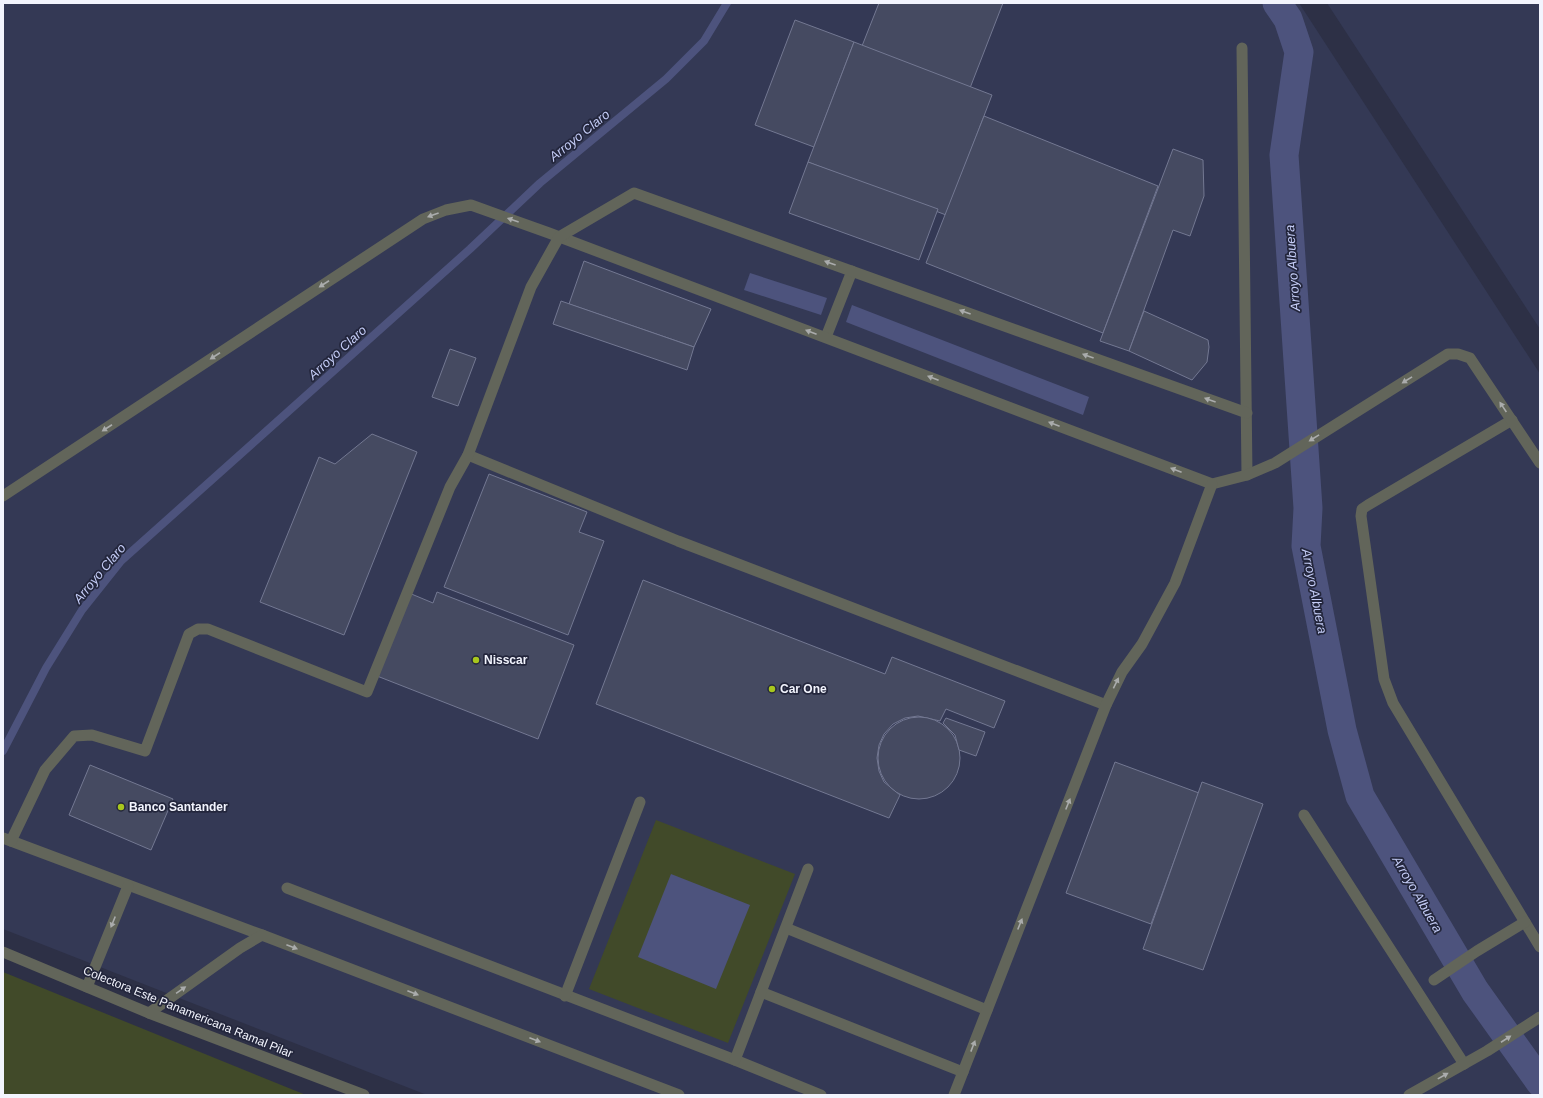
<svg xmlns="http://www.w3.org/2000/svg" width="1543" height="1098" font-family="Helvetica,sans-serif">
  <rect width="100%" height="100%" fill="#2d3046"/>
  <!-- built -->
  <g fill="#343955">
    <path d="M3,3H1299L1540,374V1095H427L3,929Z"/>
    <path d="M1327,3H1540V329Z"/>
  </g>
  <!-- green -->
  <g fill="#414a29">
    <path d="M656,820L795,874L728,1043L589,989Z"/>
    <path d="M3,972L306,1095H3Z"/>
  </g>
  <!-- water -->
  <g fill="#4d537d">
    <path d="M750,273L827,298L821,315L744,290Z"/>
    <path d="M852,305L1089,397L1083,415L846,322Z"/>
    <path d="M671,874L750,905L716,989L638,957Z"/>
  </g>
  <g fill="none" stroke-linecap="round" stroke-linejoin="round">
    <!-- stream -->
    <path stroke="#4d537d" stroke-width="8" d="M3,751L46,668L82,610L121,561L470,249L540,183L666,79L704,41L727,3"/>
    <!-- canal -->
    <path stroke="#4d537d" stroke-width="29" d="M1277,3L1288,19L1299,52L1284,155L1308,508L1306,546L1342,730L1360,796L1475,991L1540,1082"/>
  </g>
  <!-- building -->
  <g fill="#454a61" stroke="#737892">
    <path d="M879,3H1003L970,88L862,46Z"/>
    <path d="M795,20L854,42L814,147L755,125Z"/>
    <path d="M854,42L992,95L946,215L808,162Z"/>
    <path d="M984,116L1158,186L1103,333L926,263Z"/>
    <path d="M1173,149L1203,160L1204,196L1190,236L1173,230L1129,351L1100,341Z"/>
    <path d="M808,162L938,209L919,260L789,213Z"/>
    <path d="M584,261L711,309L694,347L569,304Z"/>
    <path d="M561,301L694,347L687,370L553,324Z"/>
    <path d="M1144,311L1208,340L1209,347L1207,362L1192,380L1129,351Z"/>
    <path d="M450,349L476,358L458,406L432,397Z"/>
    <path d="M372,434L417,452L344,635L260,602L319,457L335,464Z"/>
    <path d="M489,474L587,512L579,532L604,541L568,635L444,587Z"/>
    <path d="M643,580L885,674L892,657L1005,701L994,728L946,709L940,721L918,716L905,718L893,724L884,734L879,745L877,758L879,771L884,782L900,795L889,818L596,704Z"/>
    <path d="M437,592L574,645L538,739L377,676L409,593L433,603Z"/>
    <circle cx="919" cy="758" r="41"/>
    <path d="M946,718L985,732L976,756L959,750L955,735L943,723Z"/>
    <path d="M1115,762L1199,793L1151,924L1066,893Z"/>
    <path d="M90,765L173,799L151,850L69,815Z"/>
    <path d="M1202,782L1263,804L1203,970L1143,949Z"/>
  </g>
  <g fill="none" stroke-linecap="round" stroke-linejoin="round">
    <!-- service -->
    <g stroke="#62655a" stroke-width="11">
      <path d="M1242,48L1247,475"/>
      <path d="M826,337L852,271"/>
      <path d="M1512,420L1368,505L1362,509L1361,516L1384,679L1393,703L1540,947"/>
      <path d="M468,455L678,541L1106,705"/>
      <path d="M3,496L423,219L446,210L471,205L549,233L1212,484L1247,475L1275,463L1448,354H1458L1470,358L1540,463"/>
      <path d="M1304,815L1464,1064"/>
      <path d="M3,838L262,935"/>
      <path d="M11,841L45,770L74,736L92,735L145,751L189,634L198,629H208L367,692L450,487L468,455L531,287L559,237L634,193L1247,413"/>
      <path d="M287,888L735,1060L821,1095"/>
      <path d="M786,928L987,1010"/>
      <path d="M1434,980L1477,951L1525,922"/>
      <path d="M87,987L128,886"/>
      <path d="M761,992L963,1072"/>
      <path d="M565,996L640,802"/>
      <path d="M149,1013L240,948L262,935L679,1095"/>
      <path d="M735,1060L808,869"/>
      <path d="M954,1095L1106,705L1122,672L1142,644L1175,583L1212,484"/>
      <path d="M1409,1095L1487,1051L1540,1017"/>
    </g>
    <!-- tertiary -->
    <path stroke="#62655a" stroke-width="11" d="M3,952L149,1013L364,1095"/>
  </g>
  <!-- one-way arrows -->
  <defs><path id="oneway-solid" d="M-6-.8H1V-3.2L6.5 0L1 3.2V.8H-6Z"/></defs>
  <g fill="#aaacac">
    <use href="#oneway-solid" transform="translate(433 215) rotate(160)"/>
    <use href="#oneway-solid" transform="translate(513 220) rotate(-161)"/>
    <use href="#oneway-solid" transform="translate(830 263) rotate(-160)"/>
    <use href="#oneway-solid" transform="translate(324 284) rotate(147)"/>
    <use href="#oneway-solid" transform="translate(965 312) rotate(-160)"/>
    <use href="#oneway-solid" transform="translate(811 332) rotate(-159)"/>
    <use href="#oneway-solid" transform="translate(215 356) rotate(147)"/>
    <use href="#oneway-solid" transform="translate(1088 356) rotate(-160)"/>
    <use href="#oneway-solid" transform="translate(933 378) rotate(-159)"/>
    <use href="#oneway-solid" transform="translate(1407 380) rotate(148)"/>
    <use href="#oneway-solid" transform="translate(1210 400) rotate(-160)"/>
    <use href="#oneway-solid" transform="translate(1503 407) rotate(-124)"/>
    <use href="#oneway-solid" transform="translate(1054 424) rotate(-159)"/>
    <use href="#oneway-solid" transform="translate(107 428) rotate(147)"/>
    <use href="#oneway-solid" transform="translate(1314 438) rotate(148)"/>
    <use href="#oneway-solid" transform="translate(1176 470) rotate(-159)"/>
    <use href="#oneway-solid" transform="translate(1116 683) rotate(-64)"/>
    <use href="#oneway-solid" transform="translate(1068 804) rotate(-68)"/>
    <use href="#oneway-solid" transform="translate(113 922) rotate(112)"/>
    <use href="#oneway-solid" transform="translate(1020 924) rotate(-68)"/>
    <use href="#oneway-solid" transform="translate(292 947) rotate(21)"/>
    <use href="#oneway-solid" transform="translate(181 990) rotate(-35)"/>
    <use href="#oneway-solid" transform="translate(413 993) rotate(21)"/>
    <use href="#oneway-solid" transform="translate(1506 1039) rotate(-33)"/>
    <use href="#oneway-solid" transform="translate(535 1040) rotate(21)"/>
    <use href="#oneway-solid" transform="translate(973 1046) rotate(-69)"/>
    <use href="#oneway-solid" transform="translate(1443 1076) rotate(-29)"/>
  </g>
  <!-- markers -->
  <g fill="#a8c71d" stroke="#23263c" stroke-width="1.5">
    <circle cx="476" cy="660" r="4"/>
    <circle cx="772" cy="689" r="4"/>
    <circle cx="121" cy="807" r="4"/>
  </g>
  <g text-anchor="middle" stroke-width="3.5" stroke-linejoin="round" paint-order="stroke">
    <!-- poi labels -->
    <g font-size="12" font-weight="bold" fill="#f2f4fd" stroke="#23263c" text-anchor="start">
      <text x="484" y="664">Nisscar</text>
      <text x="780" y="693">Car One</text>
      <text x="129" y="811">Banco Santander</text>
    </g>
    <!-- street labels -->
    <g font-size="12" fill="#f2f4fd" stroke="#23263c">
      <text transform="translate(188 1012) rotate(22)" y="4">Colectora Este Panamericana Ramal Pilar</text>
    </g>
    <!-- water labels -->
    <g font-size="13" font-style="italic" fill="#c5cdf7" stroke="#23263c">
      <text transform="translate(579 135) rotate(-39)" y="5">Arroyo Claro</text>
      <text transform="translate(1292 268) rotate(-94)" y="5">Arroyo Albuera</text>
      <text transform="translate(337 352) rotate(-42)" y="5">Arroyo Claro</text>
      <text transform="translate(99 573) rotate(-50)" y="5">Arroyo Claro</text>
      <text transform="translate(1315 591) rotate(79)" y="5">Arroyo Albuera</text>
      <text transform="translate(1418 894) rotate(60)" y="5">Arroyo Albuera</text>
    </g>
  </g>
  <!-- border -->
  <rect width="1543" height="1098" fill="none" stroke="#f2f4fd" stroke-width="8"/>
</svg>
